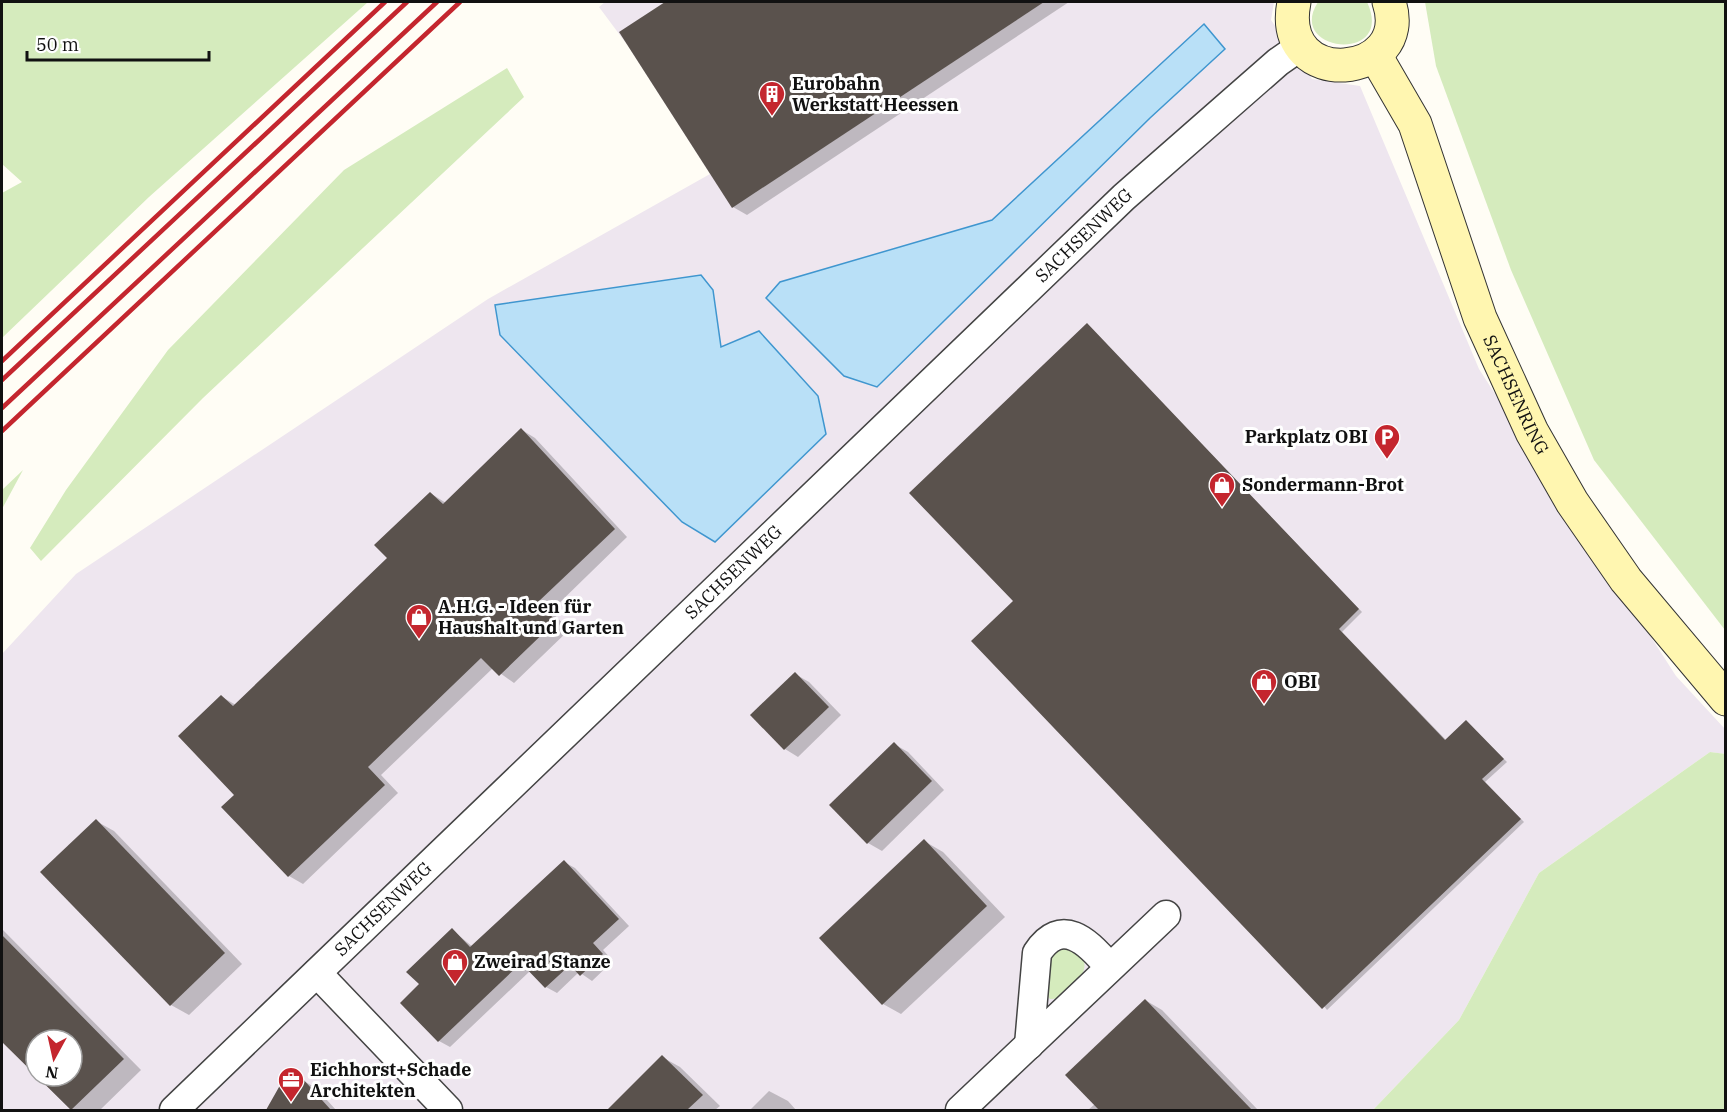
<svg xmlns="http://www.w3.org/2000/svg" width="1727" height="1112" font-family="'IBM Plex Serif',serif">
  <rect width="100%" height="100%" fill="#fffdf5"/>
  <!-- industrial -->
  <path fill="#eee6ef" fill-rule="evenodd" d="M605,2H1274L1271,20L1312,79L1360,86L1479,369L1676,676L1725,729V754L1710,752L1539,873L1459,1020L1373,1110H2V654L76,574L488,299L710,174L628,46L599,7ZM36,1040H72V1076H36Z"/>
  <!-- green -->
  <g fill="#d5ebbd">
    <path d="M2,2H368L149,197L2,338V193L22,182L2,164Z"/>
    <path d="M1318,2H1367C1396,64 1285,53 1318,2Z"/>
    <path d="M1425,2H1725V630L1594,460L1511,270L1436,66Z"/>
    <path d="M507,68L524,97L203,398L41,561L30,548L66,490L168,350L344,170Z"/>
    <path d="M23,470L2,509V490Z"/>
    <path d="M1710,752L1726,754L1725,1110H1373L1459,1020L1539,873Z"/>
    <path d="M1069,948C1072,950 1079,953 1081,956C1095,971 1064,1001 1050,999L1046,995C1048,976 1044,950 1069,948Z"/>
  </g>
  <!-- water -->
  <g fill="#b9e0f7" stroke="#3f96cf" stroke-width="1.5">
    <path d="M1204,24L1225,49L1150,118L877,387L844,376L766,298L780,282L992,220Z"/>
    <path d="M701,275L713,290L721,347L759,331L818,396L826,434L715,542L682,522L500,335L495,305Z"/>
  </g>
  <!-- shadow -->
  <g fill="#0003">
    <path d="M668,2H1069L747,215L733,207L621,33Z"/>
    <path d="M1087,325L1362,612L1342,632L1447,741L1466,722L1507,762L1485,782L1524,822L1327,1010L1015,601Z"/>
    <path d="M522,430L535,438L627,537L551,611L569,630L514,683L493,668L381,775L398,793L303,884L289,876L223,807L236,795L222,697L236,705L389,558L430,493L446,503Z"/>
    <path d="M795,674L809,682L841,715L798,757L785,749Z"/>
    <path d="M894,744L908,752L944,790L882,851L868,843Z"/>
    <path d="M96,821L114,831L242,964L189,1015L171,1005Z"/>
    <path d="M924,841L943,852L1005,917L901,1014L883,1004Z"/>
    <path d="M564,862L575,868L629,926L603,950L613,961L592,981L579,972L557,993L546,987L530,971L450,1047L439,1041L422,984L452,930L473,947Z"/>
    <path d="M2,929L141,1070L100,1110H71L37,1076H72V1040H36V1075L2,1040Z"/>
    <path d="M1145,1000L1162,1010L1258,1110H1088L1095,1104Z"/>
    <path d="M662,1057L680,1067L720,1106L715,1110H609Z"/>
    <path d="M302,1080L316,1088L336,1110H272L269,1108L284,1082L293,1088Z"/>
    <path d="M769,1091L788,1101L796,1110H750Z"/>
  </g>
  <!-- building -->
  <g fill="#5a524d" fill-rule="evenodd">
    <path d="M665,2H1044L732,208L619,32Z"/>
    <path d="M1087,323L1359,609L1339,629L1445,740L1466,720L1504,759L1482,779L1521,819L1322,1009L971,641L1013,601L909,493Z"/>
    <path d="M521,428L615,529L538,602L556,621L499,676L481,658L368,767L385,785L288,877L221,807L234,795L178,736L221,695L233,706L387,558L374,545L430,492L443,504Z"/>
    <path d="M795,672L829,707L784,750L750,715Z"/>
    <path d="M894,742L932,781L867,844L829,805Z"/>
    <path d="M96,819L225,953L170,1006L40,872Z"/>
    <path d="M924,839L987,906L882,1005L819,938Z"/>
    <path d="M564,860L619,919L593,943L603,954L580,976L570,965L545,988L521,963L438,1042L400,1003L419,984L406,972L452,928L470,947Z"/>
    <path d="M2,935L124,1059L71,1110L2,1042ZM36,1040H72V1076H36Z"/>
    <path d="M1145,999L1252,1110H1099L1065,1075Z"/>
    <path d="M662,1055L703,1095L687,1110H607Z"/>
    <path d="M302,1078L331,1110H266L283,1080L291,1088Z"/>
  </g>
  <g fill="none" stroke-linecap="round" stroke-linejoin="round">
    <!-- street casing -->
    <g stroke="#444" stroke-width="31">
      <g id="street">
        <path d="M317,973L448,1110"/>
        <path d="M1029,1045L1037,953C1061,916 1088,941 1109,967"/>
        <path id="s1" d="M174,1110L1124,197L1278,62L1301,46"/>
        <path d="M960,1110L1166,915"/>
      </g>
    </g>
    <!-- secondary casing -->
    <g stroke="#333" stroke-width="35">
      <g id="secondary">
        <path d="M1294,2C1276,93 1415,79 1389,2"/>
        <path id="s2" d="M1375,55L1415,124L1480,318L1532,432L1572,502L1626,580L1726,699"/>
      </g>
    </g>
    <!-- street -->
    <use href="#street" stroke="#fff" stroke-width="28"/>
    <!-- secondary -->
    <use href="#secondary" stroke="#fff6b0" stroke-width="33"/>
    <!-- rail -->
    <g stroke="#c4262e" stroke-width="4.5">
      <path d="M2,361L385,2"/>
      <path d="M2,380L407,2"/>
      <path d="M2,408L437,2"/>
      <path d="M2,431L460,2"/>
    </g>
  </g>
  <!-- icons -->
  <defs>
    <g id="building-pin" transform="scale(1.35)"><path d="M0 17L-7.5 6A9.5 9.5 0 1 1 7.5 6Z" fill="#c4262e" stroke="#fff"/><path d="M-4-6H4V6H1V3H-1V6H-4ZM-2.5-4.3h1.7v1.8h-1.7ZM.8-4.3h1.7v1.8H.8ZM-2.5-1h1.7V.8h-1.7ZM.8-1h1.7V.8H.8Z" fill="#fff"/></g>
    <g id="parking-pin" transform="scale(1.35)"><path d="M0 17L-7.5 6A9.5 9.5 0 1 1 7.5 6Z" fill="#c4262e" stroke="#fff"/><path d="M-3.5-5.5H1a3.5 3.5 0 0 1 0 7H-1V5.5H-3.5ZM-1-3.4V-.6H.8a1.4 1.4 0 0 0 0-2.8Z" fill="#fff"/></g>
    <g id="shop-pin" transform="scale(1.35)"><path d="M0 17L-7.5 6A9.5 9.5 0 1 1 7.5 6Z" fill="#c4262e" stroke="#fff"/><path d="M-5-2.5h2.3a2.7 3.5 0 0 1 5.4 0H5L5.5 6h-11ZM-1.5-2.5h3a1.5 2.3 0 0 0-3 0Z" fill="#fff"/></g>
    <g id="office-pin" transform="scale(1.35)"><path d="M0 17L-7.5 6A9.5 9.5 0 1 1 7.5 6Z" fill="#c4262e" stroke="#fff"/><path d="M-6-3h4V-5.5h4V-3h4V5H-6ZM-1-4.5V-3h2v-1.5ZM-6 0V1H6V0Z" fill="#fff"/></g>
  </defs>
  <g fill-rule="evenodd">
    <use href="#building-pin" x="772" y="94"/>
    <use href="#parking-pin" x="1387" y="437"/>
    <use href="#shop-pin" x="1222" y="485"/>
    <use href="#shop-pin" x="419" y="617"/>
    <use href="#shop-pin" x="1264" y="682"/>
    <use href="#shop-pin" x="455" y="962"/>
    <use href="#office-pin" x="291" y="1080"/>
  </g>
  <g text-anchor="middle" stroke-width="6" stroke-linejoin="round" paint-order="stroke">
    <!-- poi labels -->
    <g font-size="18" font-weight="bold" fill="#111" stroke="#fff" text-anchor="start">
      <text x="792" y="90">Eurobahn<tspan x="792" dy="21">Werkstatt Heessen</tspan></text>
      <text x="1368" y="443" text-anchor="end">Parkplatz OBI</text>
      <text x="1242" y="491">Sondermann-Brot</text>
      <text x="438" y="613">A.H.G. - Ideen für<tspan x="438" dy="21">Haushalt und Garten</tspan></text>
      <text x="1284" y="688">OBI</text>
      <text x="474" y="968">Zweirad Stanze</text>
      <text x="310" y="1076">Eichhorst+Schade<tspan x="310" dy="21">Architekten</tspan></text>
    </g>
    <!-- street labels -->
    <g font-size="18" fill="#111" stroke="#fff">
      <text dy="6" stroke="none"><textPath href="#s1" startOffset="1262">SACHSENWEG</textPath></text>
      <text dy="6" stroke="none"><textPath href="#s2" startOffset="369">SACHSENRING</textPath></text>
      <text dy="6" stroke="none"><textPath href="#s1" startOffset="776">SACHSENWEG</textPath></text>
      <text dy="6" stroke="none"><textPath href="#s1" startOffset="290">SACHSENWEG</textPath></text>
    </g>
  </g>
  <!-- border -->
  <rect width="1727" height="1112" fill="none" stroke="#111111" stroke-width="6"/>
  <!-- north arrow -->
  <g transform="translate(54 1058) rotate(188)"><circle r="28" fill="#ffffff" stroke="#a0a0a0" stroke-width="1.5"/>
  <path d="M0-4.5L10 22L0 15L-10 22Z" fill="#c4262e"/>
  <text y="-9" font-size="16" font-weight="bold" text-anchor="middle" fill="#111111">N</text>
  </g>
  <!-- scale -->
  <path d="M27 51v9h182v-9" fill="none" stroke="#111111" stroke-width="3"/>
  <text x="36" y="51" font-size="18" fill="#111111" stroke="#ffffff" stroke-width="4.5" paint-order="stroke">50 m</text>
</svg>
